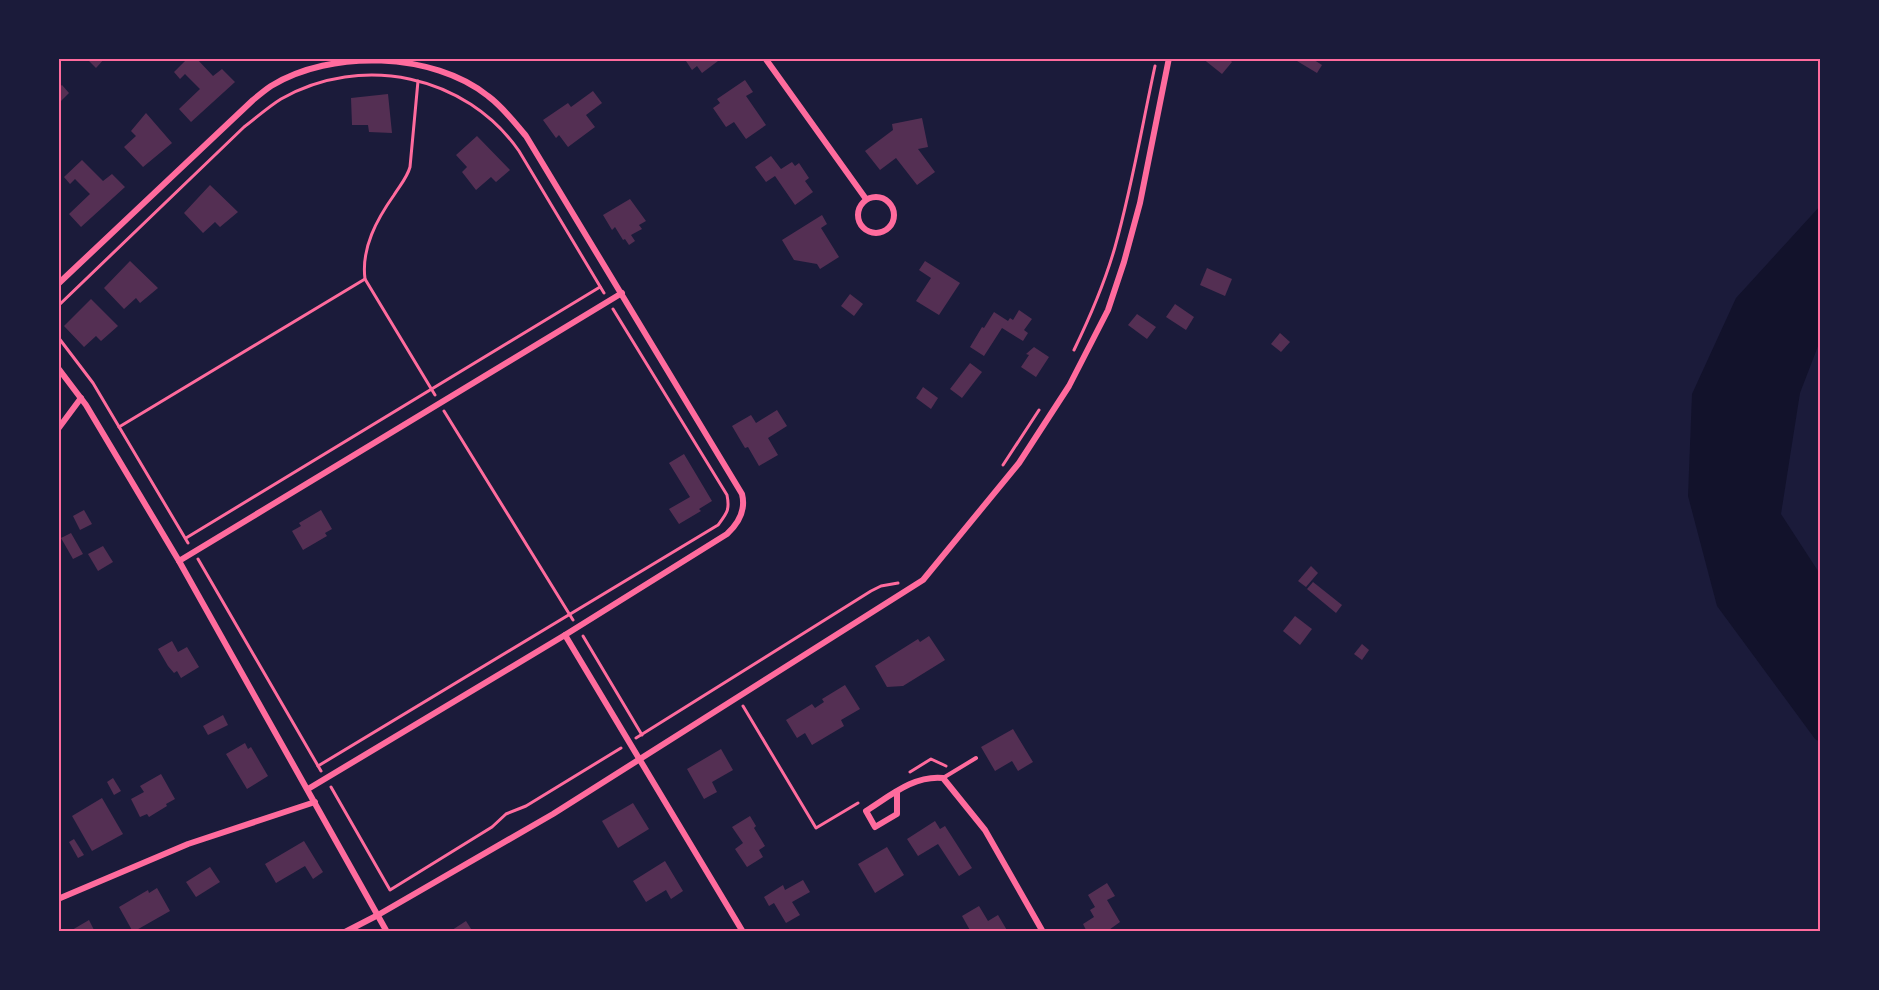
<svg xmlns="http://www.w3.org/2000/svg" width="1879" height="990" font-family="'Asap Condensed',sans-serif">
  <rect width="100%" height="100%" fill="#1b1b3a"/>
  <!-- water -->
  <path fill="#12122b" d="M1820,206V341L1800,393L1781,514L1820,574V742L1815,739L1717,606L1688,496L1692,394L1736,298Z"/>
  <!-- building -->
  <g fill="#542f53">
    <path d="M86,58H105L96,68Z"/>
    <path d="M188,58L197,59L213,76L222,69L235,82L191,122L179,109L200,89L185,74L180,79L174,72Z"/>
    <path d="M684,58H722L702,73L697,66L692,70Z"/>
    <path d="M1202,58H1228L1232,62L1222,74Z"/>
    <path d="M1292,58H1311L1322,65L1317,73Z"/>
    <path d="M745,80L753,92L746,96L766,125L746,139L734,122L726,127L713,108L720,103L717,99Z"/>
    <path d="M62,85L69,93L58,104V88Z"/>
    <path d="M593,91L602,103L586,115L595,127L568,147L559,135L556,138L543,120L568,103L571,107Z"/>
    <path d="M388,94L392,133L369,132L368,125H352L351,98Z"/>
    <path d="M146,113L172,143L143,167L124,147L136,136L131,131Z"/>
    <path d="M922,118L928,147L918,149L935,172L917,185L896,158L880,170L865,151L893,130L892,124Z"/>
    <path d="M477,136L510,170L496,182L491,177L476,190L462,172L467,167L456,155Z"/>
    <path d="M771,156L781,169L792,162L795,166L799,163L809,178L805,181L813,192L795,205L775,176L766,182L755,167Z"/>
    <path d="M82,160L103,181L112,174L125,187L81,227L69,214L90,194L75,179L70,184L64,177Z"/>
    <path d="M210,185L238,212L220,227L215,222L203,233L184,213Z"/>
    <path d="M630,199L646,221L639,225L642,229L631,235L635,241L629,245L625,239L623,240L615,227L612,230L603,215Z"/>
    <path d="M822,215L827,224L821,228L839,257L820,269L817,264L794,260L782,240Z"/>
    <path d="M130,261L158,288L140,303L136,298L124,309L104,288Z"/>
    <path d="M925,261L960,283L939,315L916,301L931,278L919,270Z"/>
    <path d="M1207,268L1232,279L1225,296L1200,285Z"/>
    <path d="M850,294L863,304L854,316L841,306Z"/>
    <path d="M91,299L118,326L101,341L96,336L84,347L64,326Z"/>
    <path d="M1175,304L1194,317L1186,330L1166,317Z"/>
    <path d="M1019,310L1032,319L1024,330L1028,333L1023,341L1002,328L984,356L970,347L982,327L984,328L994,312L1008,321L1010,318L1013,320Z"/>
    <path d="M1137,314L1156,327L1147,339L1128,325Z"/>
    <path d="M1280,333L1290,342L1281,352L1271,344Z"/>
    <path d="M1034,347L1049,357L1036,377L1021,367L1029,355L1026,354Z"/>
    <path d="M970,363L982,372L962,398L950,389Z"/>
    <path d="M923,387L938,398L931,409L916,398Z"/>
    <path d="M777,410L787,426L768,438L778,455L759,466L748,447L745,448L732,426L751,415L756,423Z"/>
    <path d="M684,454L712,501L699,509L701,511L679,524L669,509L690,497L669,463Z"/>
    <path d="M84,510L92,524L80,530L73,516Z"/>
    <path d="M321,510L332,529L325,533L327,536L303,550L292,531L301,526L299,523Z"/>
    <path d="M71,533L83,554L73,559L61,538Z"/>
    <path d="M103,546L113,562L98,571L88,554Z"/>
    <path d="M1311,566L1318,573L1306,587L1298,581Z"/>
    <path d="M1313,582L1342,605L1336,613L1307,589Z"/>
    <path d="M1295,616L1312,629L1300,645L1283,631Z"/>
    <path d="M929,636L945,660L903,686L887,687L875,666L918,639L920,642Z"/>
    <path d="M172,641L178,652L187,647L199,667L181,678L177,671L174,673L168,666L158,649Z"/>
    <path d="M1362,644L1369,650L1362,660L1354,654Z"/>
    <path d="M845,685L860,709L841,720L844,726L812,745L805,733L797,738L786,720L812,704L815,708L824,702L822,699Z"/>
    <path d="M223,715L228,725L208,735L203,726Z"/>
    <path d="M1013,729L1033,762L1018,771L1012,761L995,771L981,747Z"/>
    <path d="M245,743L248,749L251,747L268,776L247,789L226,754Z"/>
    <path d="M721,749L733,770L712,782L717,792L704,799L687,769Z"/>
    <path d="M161,774L175,799L166,804L167,806L149,817L147,814L140,817L131,799L144,792L140,786Z"/>
    <path d="M113,778L121,791L114,795L107,782Z"/>
    <path d="M102,798L123,834L92,851L72,816Z"/>
    <path d="M633,803L649,829L618,848L602,821Z"/>
    <path d="M750,816L756,826L754,828L765,846L759,850L763,857L747,867L735,849L743,843L732,827Z"/>
    <path d="M935,821L940,829L945,826L972,868L959,876L938,844L918,856L907,839Z"/>
    <path d="M74,839L84,855L78,858L69,842Z"/>
    <path d="M304,841L323,872L313,879L305,866L276,883L265,864Z"/>
    <path d="M887,847L904,875L875,893L858,864Z"/>
    <path d="M665,861L683,891L671,899L666,890L646,902L633,881Z"/>
    <path d="M210,867L220,882L196,897L186,882Z"/>
    <path d="M803,880L810,892L792,902L800,915L786,923L774,903L769,906L764,897L783,885L785,890Z"/>
    <path d="M1107,883L1115,896L1107,900L1120,922L1106,932H1087L1083,924L1094,917L1090,910L1095,907L1088,895Z"/>
    <path d="M157,888L170,911L133,932L119,907L148,890L149,893Z"/>
    <path d="M979,906L988,921L998,915L1008,932H971L962,916Z"/>
    <path d="M89,920L95,932H73L72,930Z"/>
    <path d="M466,921L473,932H449Z"/>
  </g>
  <g fill="none" stroke-linecap="round" stroke-linejoin="round">
    <!-- path -->
    <g stroke="#ff6b9d" stroke-width="3">
      <path d="M418,81L410,167C407,178 400,185 394,195C377,219 361,248 365,279L435,395"/>
      <path d="M58,306L244,127C256,118 268,107 281,99C362,53 466,75 519,151L604,293"/>
      <path d="M58,337L93,383L188,543"/>
      <path d="M1074,350C1090,317 1105,282 1115,247C1132,187 1142,126 1155,66"/>
      <path d="M444,411L573,620"/>
      <path d="M119,427L365,279"/>
      <path d="M1003,465L1039,410"/>
      <path d="M186,538L600,287"/>
      <path d="M198,559L321,771"/>
      <path d="M583,636L642,735"/>
      <path d="M743,706L816,828L858,803"/>
      <path d="M636,738L871,591L881,586L898,583"/>
      <path d="M318,766L718,525C727,513 730,510 727,495L613,309"/>
      <path d="M910,772L931,759L946,766"/>
      <path d="M331,787L390,890L492,827L506,814L526,806L621,748"/>
    </g>
    <!-- service -->
    <path stroke="#ff6b9d" stroke-width="4" d="M943,778L976,758"/>
    <!-- minor -->
    <g stroke="#ff6b9d" stroke-width="6">
      <path d="M765,58L866,199"/>
      <circle cx="876" cy="215" r="18"/>
      <path d="M58,284L253,100C259,95 265,90 271,86C331,49 433,52 488,96C503,107 514,122 526,136L742,494C746,510 739,523 727,534L565,635L308,789"/>
      <path d="M58,368L86,405L179,561L387,932"/>
      <path d="M58,429L81,398"/>
      <path d="M179,561L622,293"/>
      <path d="M565,635L743,932"/>
      <path d="M897,791V814L875,827L866,811C890,796 914,775 943,778L985,830L1043,932"/>
      <path d="M58,899L188,844L315,802"/>
      <path d="M345,932L378,915L553,814L923,580L1019,463L1069,386L1108,310L1124,262L1140,203L1169,58"/>
    </g>
  </g>
  <!-- border -->
  <rect width="1879" height="990" fill="none" stroke="#1b1b3a" stroke-width="120"/>
  <rect x="60" y="60" width="1759" height="870" fill="none" stroke="#ff6b9d" stroke-width="2"/>
</svg>
